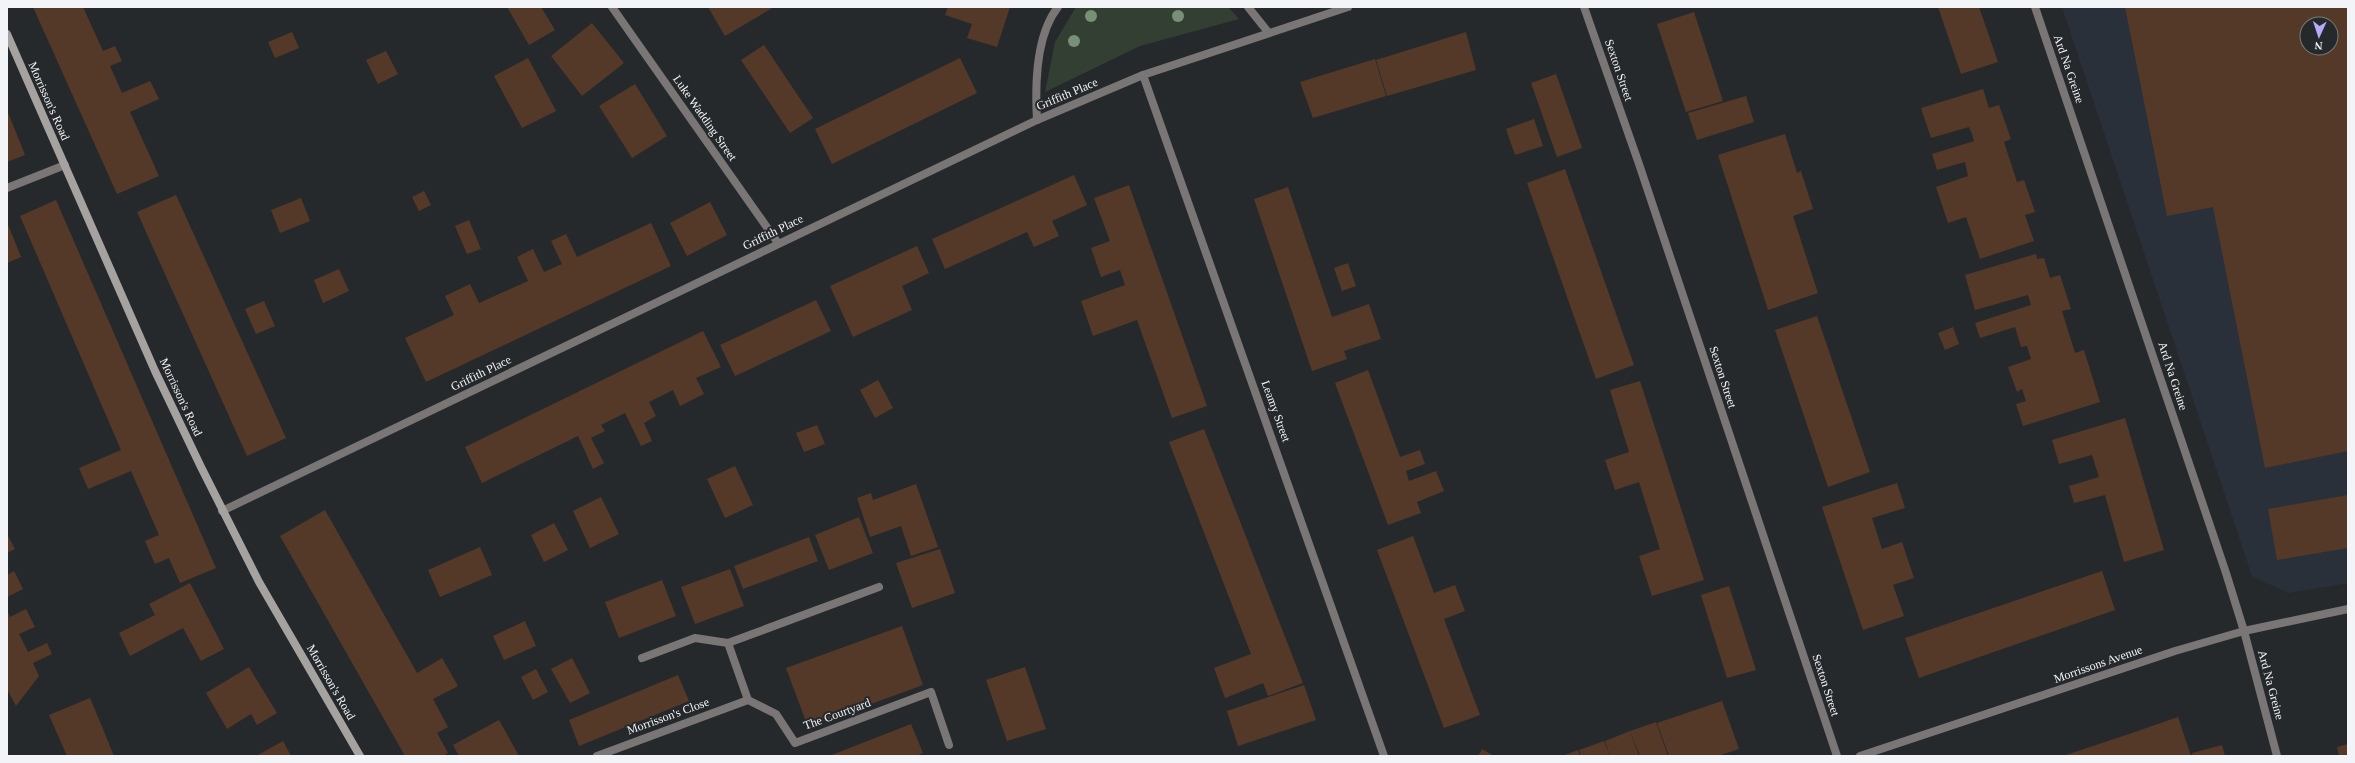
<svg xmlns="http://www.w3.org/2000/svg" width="2355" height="763" font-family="Georgia,serif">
  <rect width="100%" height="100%" fill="#26292c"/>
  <!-- built -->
  <path fill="#293039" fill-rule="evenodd" d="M2062,7H2348V583L2288,593L2252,576ZM2307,24H2331V48H2307Z"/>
  <!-- green -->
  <path fill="#333f32" d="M1076,7H1228L1239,19L1140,46L1045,92L1055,42Z"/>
  <!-- building -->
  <g fill="#543928" fill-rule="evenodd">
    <path d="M33,7H83L103,51L115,46L122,61L110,66L122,93L150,81L159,99L130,112L159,176L117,194Z"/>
    <path d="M507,7H541L555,30L529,45Z"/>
    <path d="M708,7H774L725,36Z"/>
    <path d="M948,7H1010L997,47L967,38L972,24L945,15Z"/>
    <path d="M1938,7H1979L1998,62L1961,74Z"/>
    <path d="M2125,7H2348V451L2265,468L2213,207L2167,216ZM2307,24H2331V48H2307Z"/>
    <path d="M1694,12L1723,101L1686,112L1657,24Z"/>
    <path d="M592,23L624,63L582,96L551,56Z"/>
    <path d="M292,32L299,48L275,58L268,42Z"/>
    <path d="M1466,32L1476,70L1387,96L1376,60Z"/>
    <path d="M764,45L813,118L790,133L741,60Z"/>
    <path d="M386,51L398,74L378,84L366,60Z"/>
    <path d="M528,58L556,111L522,128L494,76Z"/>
    <path d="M960,58L977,93L832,164L815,129Z"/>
    <path d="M1375,59L1386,96L1313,118L1300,82Z"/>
    <path d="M1556,74L1582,148L1557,157L1531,83Z"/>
    <path d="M635,84L667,136L632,158L599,106Z"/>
    <path d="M1983,89L1989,108L1999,105L2011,139L2004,142L2017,182L2024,180L2035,212L2025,215L2034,241L1980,259L1966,217L1948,223L1936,187L1968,176L1965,162L1937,170L1932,154L1974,141L1972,134L1969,127L1931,138L1921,108Z"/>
    <path d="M1746,96L1754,122L1697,140L1688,113Z"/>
    <path d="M7,110L25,155L7,162Z"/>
    <path d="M1534,119L1543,146L1515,155L1506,129Z"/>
    <path d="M1785,134L1797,173L1801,171L1813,209L1793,216L1818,293L1768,310L1718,155Z"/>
    <path d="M1565,169L1634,365L1596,379L1527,183Z"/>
    <path d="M1074,175L1087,205L1052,221L1059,236L1034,247L1027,232L945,269L932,239Z"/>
    <path d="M1129,185L1207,406L1172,418L1137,320L1093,336L1081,301L1125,285L1120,270L1101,277L1091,248L1110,241L1094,198Z"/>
    <path d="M1288,187L1332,317L1369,304L1381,339L1344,351L1347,359L1312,371L1254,199Z"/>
    <path d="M424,191L431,205L419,211L412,197Z"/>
    <path d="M176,195L286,438L247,456L137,212Z"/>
    <path d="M301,198L310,221L280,233L271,210Z"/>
    <path d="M56,200L216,568L180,583L169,558L155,564L145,541L159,535L131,471L88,489L79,468L121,450L20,216Z"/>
    <path d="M710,202L727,235L687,256L670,223Z"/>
    <path d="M469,220L481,249L467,254L455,226Z"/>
    <path d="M7,222L21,257L7,263Z"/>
    <path d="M651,223L671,266L426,382L405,338L454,315L445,296L470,284L479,303L528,281L517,257L533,249L544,272L562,264L551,241L566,234L577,257Z"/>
    <path d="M917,246L929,273L902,286L912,310L853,337L830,286Z"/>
    <path d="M2036,254L2037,259L2044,258L2050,278L2060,275L2071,309L2062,311L2075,353L2084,350L2100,402L2023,426L2016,404L2026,401L2022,389L2017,392L2008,367L2031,359L2027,346L2021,347L2015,327L1980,338L1975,323L2031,305L2028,295L1975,310L1965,275Z"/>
    <path d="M1348,263L1356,286L1342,291L1334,268Z"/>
    <path d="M339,269L349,291L323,303L314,280Z"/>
    <path d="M816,300L831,331L735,376L720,345Z"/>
    <path d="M264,301L275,326L256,334L245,309Z"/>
    <path d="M1817,316L1870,472L1828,487L1775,330Z"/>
    <path d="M1953,327L1959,344L1945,350L1938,333Z"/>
    <path d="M703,331L721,367L696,378L704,394L680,406L673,390L649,402L656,416L644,423L652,441L641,446L625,413L601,425L605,431L591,438L604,463L593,469L578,436L482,483L465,447Z"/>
    <path d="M1368,370L1400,457L1420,450L1425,464L1406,471L1409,481L1436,471L1444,491L1417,502L1421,513L1388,525L1335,383Z"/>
    <path d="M878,380L893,408L875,418L860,390Z"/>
    <path d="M1640,381L1704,580L1652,596L1639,556L1660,549L1639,482L1615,490L1605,460L1629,452L1610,390Z"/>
    <path d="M2125,418L2164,550L2124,562L2105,495L2074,503L2069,486L2099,477L2092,455L2059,464L2052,440Z"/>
    <path d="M817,425L825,444L804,452L796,433Z"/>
    <path d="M1204,429L1303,683L1268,696L1263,683L1225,698L1214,668L1251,654L1169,442Z"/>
    <path d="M735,466L753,505L725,518L707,479Z"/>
    <path d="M1897,483L1905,508L1872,518L1882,549L1902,542L1914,578L1893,585L1904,616L1863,630L1822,507Z"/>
    <path d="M916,484L938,547L911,556L901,526L870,537L857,498L871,493L873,500Z"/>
    <path d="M2348,495V548L2277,560L2268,509Z"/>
    <path d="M601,497L619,534L590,548L573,511Z"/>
    <path d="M325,510L417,673L442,658L458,686L433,699L448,727L437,733L448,753L443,756H405L280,536Z"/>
    <path d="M859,517L873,553L829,570L815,535Z"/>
    <path d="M554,523L568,550L544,562L531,535Z"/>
    <path d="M7,534L15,549L7,553Z"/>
    <path d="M1413,536L1434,593L1455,585L1465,611L1444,619L1480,715L1444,728L1377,550Z"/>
    <path d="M809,537L818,561L743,589L734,566Z"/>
    <path d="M480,547L492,575L440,597L428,570Z"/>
    <path d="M940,549L955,593L912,608L896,563Z"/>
    <path d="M730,569L744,606L695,624L681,587Z"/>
    <path d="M14,571L23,589L7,597V575Z"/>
    <path d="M2102,571L2115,610L1919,678L1905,638Z"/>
    <path d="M662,580L676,616L619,638L605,602Z"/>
    <path d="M190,583L224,649L201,661L183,628L130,656L119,633L155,615L149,604Z"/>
    <path d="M1729,586L1756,670L1727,678L1701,595Z"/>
    <path d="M26,609L35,627L19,634L28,652L47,643L52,654L33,663L39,676L16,706L7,689V610L10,617Z"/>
    <path d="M525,621L536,646L504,660L493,636Z"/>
    <path d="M902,626L923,685L808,727L786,668Z"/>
    <path d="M572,658L590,693L570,703L551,669Z"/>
    <path d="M249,667L277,713L257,725L251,714L227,729L206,693Z"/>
    <path d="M1025,667L1046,729L1007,741L986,680Z"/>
    <path d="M536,669L548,692L533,700L521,677Z"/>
    <path d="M678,675L689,701L579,746L569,720Z"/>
    <path d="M1304,685L1316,720L1238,746L1227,711Z"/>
    <path d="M90,698L103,729L114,756H67L49,715Z"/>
    <path d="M1722,701L1739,749L1718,756H1669L1657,723Z"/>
    <path d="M2178,717L2191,756H2063L2129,734Z"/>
    <path d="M499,720L519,756H459L453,745Z"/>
    <path d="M1656,722L1668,756H1640L1630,731Z"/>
    <path d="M911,724L923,753L916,756H829Z"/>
    <path d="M1630,731L1639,756H1610L1605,741Z"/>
    <path d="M283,741L291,756H256Z"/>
    <path d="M1604,741L1610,756H1581L1579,750Z"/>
    <path d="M2348,744V756H2339L2337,747Z"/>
    <path d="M2222,745L2225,756H2193L2192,753Z"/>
    <path d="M1482,749L1494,756H1478Z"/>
    <path d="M1578,750L1580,756H1562Z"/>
  </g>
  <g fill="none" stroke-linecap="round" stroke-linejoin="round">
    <!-- minor -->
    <g stroke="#797675" stroke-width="8">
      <path d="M612,7L778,243"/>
      <path d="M1248,7L1268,32"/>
      <path d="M1584,7L1639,164L1837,756"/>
      <path d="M1143,75L1384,756"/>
      <path d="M1037,120C1035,86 1035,36 1058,7"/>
      <path d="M7,188L65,165"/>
      <path d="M222,511L1037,120L1143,75L1348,7"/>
      <path d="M879,587L728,643L748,700L776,714L795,743L931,692L949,745"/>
      <path d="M642,658L695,638L728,643"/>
      <path d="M597,756L748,700"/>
      <path d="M1860,756L2175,651L2244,631L2348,609"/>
    </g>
    <!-- tertiary -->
    <path stroke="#797675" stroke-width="8" d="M2035,7L2226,573L2244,631L2277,756"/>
    <!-- secondary -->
    <path stroke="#a6a2a0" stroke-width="8" d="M7,34L155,371L201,467L259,582L360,756"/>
  </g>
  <!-- trees -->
  <g fill="#779077">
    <circle cx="1091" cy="16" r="6"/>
    <circle cx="1178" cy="16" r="6"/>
    <circle cx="1074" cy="41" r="6"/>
  </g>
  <g text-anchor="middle" stroke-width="4" stroke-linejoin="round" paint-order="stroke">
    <!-- street labels -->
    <g font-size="12" fill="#f2f4f7" stroke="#26292c">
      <text transform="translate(2069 69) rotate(71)" y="4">Ard Na Greine</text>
      <text transform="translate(1619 70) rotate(71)" y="4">Sexton Street</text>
      <text transform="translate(1067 94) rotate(-23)" y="4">Griffith Place</text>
      <text transform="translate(49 101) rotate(66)" y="4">Morrisson's Road</text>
      <text transform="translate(705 118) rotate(55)" y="4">Luke Wadding Street</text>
      <text transform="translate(773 232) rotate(-26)" y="4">Griffith Place</text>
      <text transform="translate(481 373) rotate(-26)" y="4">Griffith Place</text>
      <text transform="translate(2173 376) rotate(72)" y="4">Ard Na Greine</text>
      <text transform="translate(1723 377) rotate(72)" y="4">Sexton Street</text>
      <text transform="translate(181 397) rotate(65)" y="4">Morrisson's Road</text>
      <text transform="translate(1276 411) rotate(70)" y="4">Leamy Street</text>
      <text transform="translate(2098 664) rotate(-19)" y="4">Morrissons Avenue</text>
      <text transform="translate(331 682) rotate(60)" y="4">Morrisson's Road</text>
      <text transform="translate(1826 685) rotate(72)" y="4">Sexton Street</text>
      <text transform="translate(2271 685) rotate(75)" y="4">Ard Na Greine</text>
      <text transform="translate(837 714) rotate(-20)" y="4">The Courtyard</text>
      <text transform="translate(668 716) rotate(-20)" y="4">Morrisson's Close</text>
    </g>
  </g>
  <!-- border -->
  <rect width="2355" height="763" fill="none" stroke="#f2f4f7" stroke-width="16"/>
  <!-- north arrow -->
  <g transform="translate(2319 36) rotate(183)"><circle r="19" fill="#26292c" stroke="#787a7d"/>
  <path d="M0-3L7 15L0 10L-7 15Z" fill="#b6abf8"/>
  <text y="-6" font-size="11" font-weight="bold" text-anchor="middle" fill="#f2f4f7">N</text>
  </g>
</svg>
